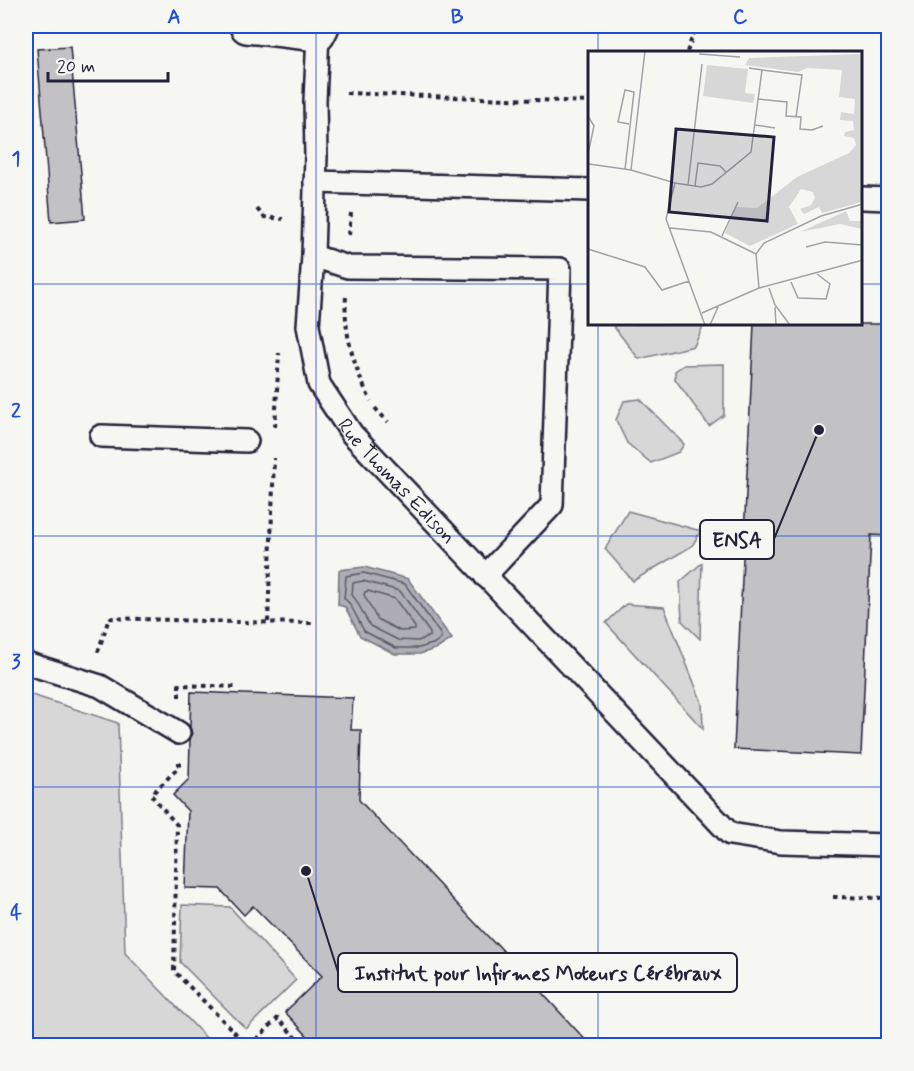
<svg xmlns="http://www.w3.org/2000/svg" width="914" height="1071" font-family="Mynerve,sans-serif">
  <rect width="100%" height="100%" fill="#f6f6f2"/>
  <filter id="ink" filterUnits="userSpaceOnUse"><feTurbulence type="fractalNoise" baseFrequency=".0167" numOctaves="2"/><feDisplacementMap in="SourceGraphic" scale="12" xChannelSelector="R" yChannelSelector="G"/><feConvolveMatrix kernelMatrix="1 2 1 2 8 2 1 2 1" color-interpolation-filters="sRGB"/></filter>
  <g filter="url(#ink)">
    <!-- green -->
    <g fill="#d7d7d7" stroke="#7c7c89" stroke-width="1.5">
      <path d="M614,324H704L694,346L639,359L614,327Z"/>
      <path d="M724,364V415L709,426L675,379V371L684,365Z"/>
      <path d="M640,399L684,444L679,452L651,463L627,443L616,420L624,401Z"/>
      <path d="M628,511L701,531L692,546L633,581L605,549Z"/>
      <path d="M702,563L700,639L682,621L680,582Z"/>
      <path d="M626,604L664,607L702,703L703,729L606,623Z"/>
      <path d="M26,693L118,723L125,953L213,1045H26Z"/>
      <path d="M182,905L230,907L296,980L246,1029L180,962Z"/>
    </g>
    <!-- water -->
    <path fill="#adadb3" stroke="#757583" stroke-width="1.5" d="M364,567L408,579L452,639L438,648L420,654H395L360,636L345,607L338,605L339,570Z"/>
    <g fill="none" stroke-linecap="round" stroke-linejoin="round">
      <!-- shore -->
      <g stroke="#5a5a6b" stroke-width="1.5">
        <path d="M364,573L405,584L441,635V639L436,643L419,648H396L364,631L350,604L344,598L346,576Z"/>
        <path d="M363,581L400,591L430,633V636L418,641L398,640L370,626L356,600L352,595L353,583Z"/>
        <path d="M368,591L395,599L415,627V630L400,631L377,619L364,595L365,592Z"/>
      </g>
    </g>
    <!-- building -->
    <g fill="#c2c2c4" stroke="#22223b" stroke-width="1.5">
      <path d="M70,47L85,219L51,222L37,49Z"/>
      <path d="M754,324H888V536L871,535L861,755L734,749Z"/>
      <path d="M191,692L353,698L351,730H361L359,800L495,944L496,943L591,1046H317L285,1012L322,976L253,906L244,915L220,889L185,888L188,811L173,795L189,779L190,740L192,734L190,727Z"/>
    </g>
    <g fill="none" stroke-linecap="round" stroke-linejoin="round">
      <!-- service casing -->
      <g stroke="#22223b" stroke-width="26">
        <g id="service">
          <path id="s1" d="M318,34L315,101L316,156L313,256L308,326L319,384L352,434L730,834L781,842L888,845"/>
          <path d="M315,182L590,190"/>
          <path d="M862,198L888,199"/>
          <path d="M313,256L348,267L560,269L552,505L485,576"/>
          <path d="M101,436L247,441"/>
          <path d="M26,663L100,686L179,733"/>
        </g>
      </g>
      <!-- minor casing -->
      <g stroke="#22223b" stroke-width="38">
        <path id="minor" d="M247,26L318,34L322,26"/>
      </g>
      <!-- path -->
      <g stroke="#22223b" stroke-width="4" stroke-dasharray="4.5 4.5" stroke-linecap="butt">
        <path d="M687,52L694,32V26"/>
        <path d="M346,93L590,102"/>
        <path d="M257,209L264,217L283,219"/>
        <path d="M349,235L351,213"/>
        <path d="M346,297C343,333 355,370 371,401"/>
        <path d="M375,408L388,422"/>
        <path d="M275,427L279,353"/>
        <path d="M268,622L274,458"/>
        <path d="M98,652L109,618L236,622L315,623"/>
        <path d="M179,697V685L238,687"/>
        <path d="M179,762V767L151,795L177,825L174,971L248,1046"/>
        <path d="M833,897L888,898"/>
        <path d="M250,1046L278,1018L303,1046"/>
      </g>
      <!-- service -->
      <use href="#service" stroke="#f6f6f2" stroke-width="21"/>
      <!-- minor -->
      <use href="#minor" stroke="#f6f6f2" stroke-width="33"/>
    </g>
  </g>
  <!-- grid -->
  <path fill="none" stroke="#1d4ed8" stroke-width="1.5" stroke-opacity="0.55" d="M316,26V1046M598,26V52M26,284H590M862,284H888M598,324V1046M26,536H888M26,787H888"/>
  <g text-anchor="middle" stroke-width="4.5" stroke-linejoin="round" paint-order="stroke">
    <!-- street labels -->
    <g font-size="20" fill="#22223b" stroke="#f6f6f2">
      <text dy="7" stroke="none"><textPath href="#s1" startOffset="476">Rue Thomas Edison</textPath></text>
    </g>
  </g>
  <!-- overview -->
  <g transform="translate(588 51)">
    <rect width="274" height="274" fill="#f6f6f2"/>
    <path d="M274,3V151L234,162L231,156L216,163L212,158L223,154L227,147L225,141L213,138L201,156L210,173L162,195L137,182L148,156L169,157L209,126L261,102L268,94L266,87L256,85L257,81L266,79L265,70L252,69L253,61L266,63L267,48L251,46L254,19L219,17L210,21L157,14L161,7ZM119,14L160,18L157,42L167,43L165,52L115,45ZM258,160L262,170H274V178L252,173L212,181Z" fill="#d7d7d7"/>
    <path fill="none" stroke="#a1a1a9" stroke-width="1.5" d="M83,0H112M111,3L152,6M174,19L214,24L208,66M170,48L199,51L198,65L213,66L212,78L224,79L235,75M0,65L6,75L0,103M167,74L187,77M1,113L43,119L87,132L113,136L124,133L163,101L174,19L161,17M37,118L46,41L37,39L30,71L41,73M43,119L57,0M87,132L78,168L117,274M100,134L114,13M107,135L110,112L132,115L138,121M82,177L123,181L168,203M134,185L150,151M218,196L237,191L275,194M0,198L57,216L74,239L101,230M203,231L210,247L238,248L242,233L229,223M171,237L168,203L176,192L233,165L275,153M181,237L187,254L202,274M187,256L188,274M114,262L171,237L275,209M122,274L131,254"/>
    <path fill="#22223b" fill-opacity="0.15" stroke="#22223b" stroke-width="3" d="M88,78L186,86L179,170L81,161Z"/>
    <rect width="274" height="274" fill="none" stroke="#22223b" stroke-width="3"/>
  </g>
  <!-- callouts -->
  <path fill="none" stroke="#22223b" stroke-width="2" d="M819 430L774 539M306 871L338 972"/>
  <g fill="#22223b" stroke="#f6f6f2" stroke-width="2">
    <circle cx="819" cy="430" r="6"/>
    <circle cx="306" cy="871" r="6"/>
  </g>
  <g fill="#f6f6f2" stroke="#22223b" stroke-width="2">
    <rect x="700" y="520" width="74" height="39" rx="6"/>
    <rect x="338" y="953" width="399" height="39" rx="6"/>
  </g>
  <g font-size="21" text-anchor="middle" font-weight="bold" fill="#22223b">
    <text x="737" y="547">ENSA</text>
    <text x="538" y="980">Institut pour Infirmes Moteurs Cérébraux</text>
  </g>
  <!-- margin -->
  <rect width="914" height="1071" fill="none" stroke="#f6f6f2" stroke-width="66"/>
  <!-- scale -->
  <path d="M48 72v9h120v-9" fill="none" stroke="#22223b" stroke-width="3"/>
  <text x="57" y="72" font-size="18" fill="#22223b" stroke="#f6f6f2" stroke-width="4.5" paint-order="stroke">20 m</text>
  <rect x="33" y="33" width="848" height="1005" fill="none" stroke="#1d4ed8" stroke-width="2"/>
  <g font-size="20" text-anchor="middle" font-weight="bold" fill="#1d4ed8">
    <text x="174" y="23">A</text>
    <text x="457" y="23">B</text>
    <text x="740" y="23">C</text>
    <text x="16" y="165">1</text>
    <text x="16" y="417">2</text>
    <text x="16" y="668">3</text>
    <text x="16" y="919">4</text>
  </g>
</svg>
